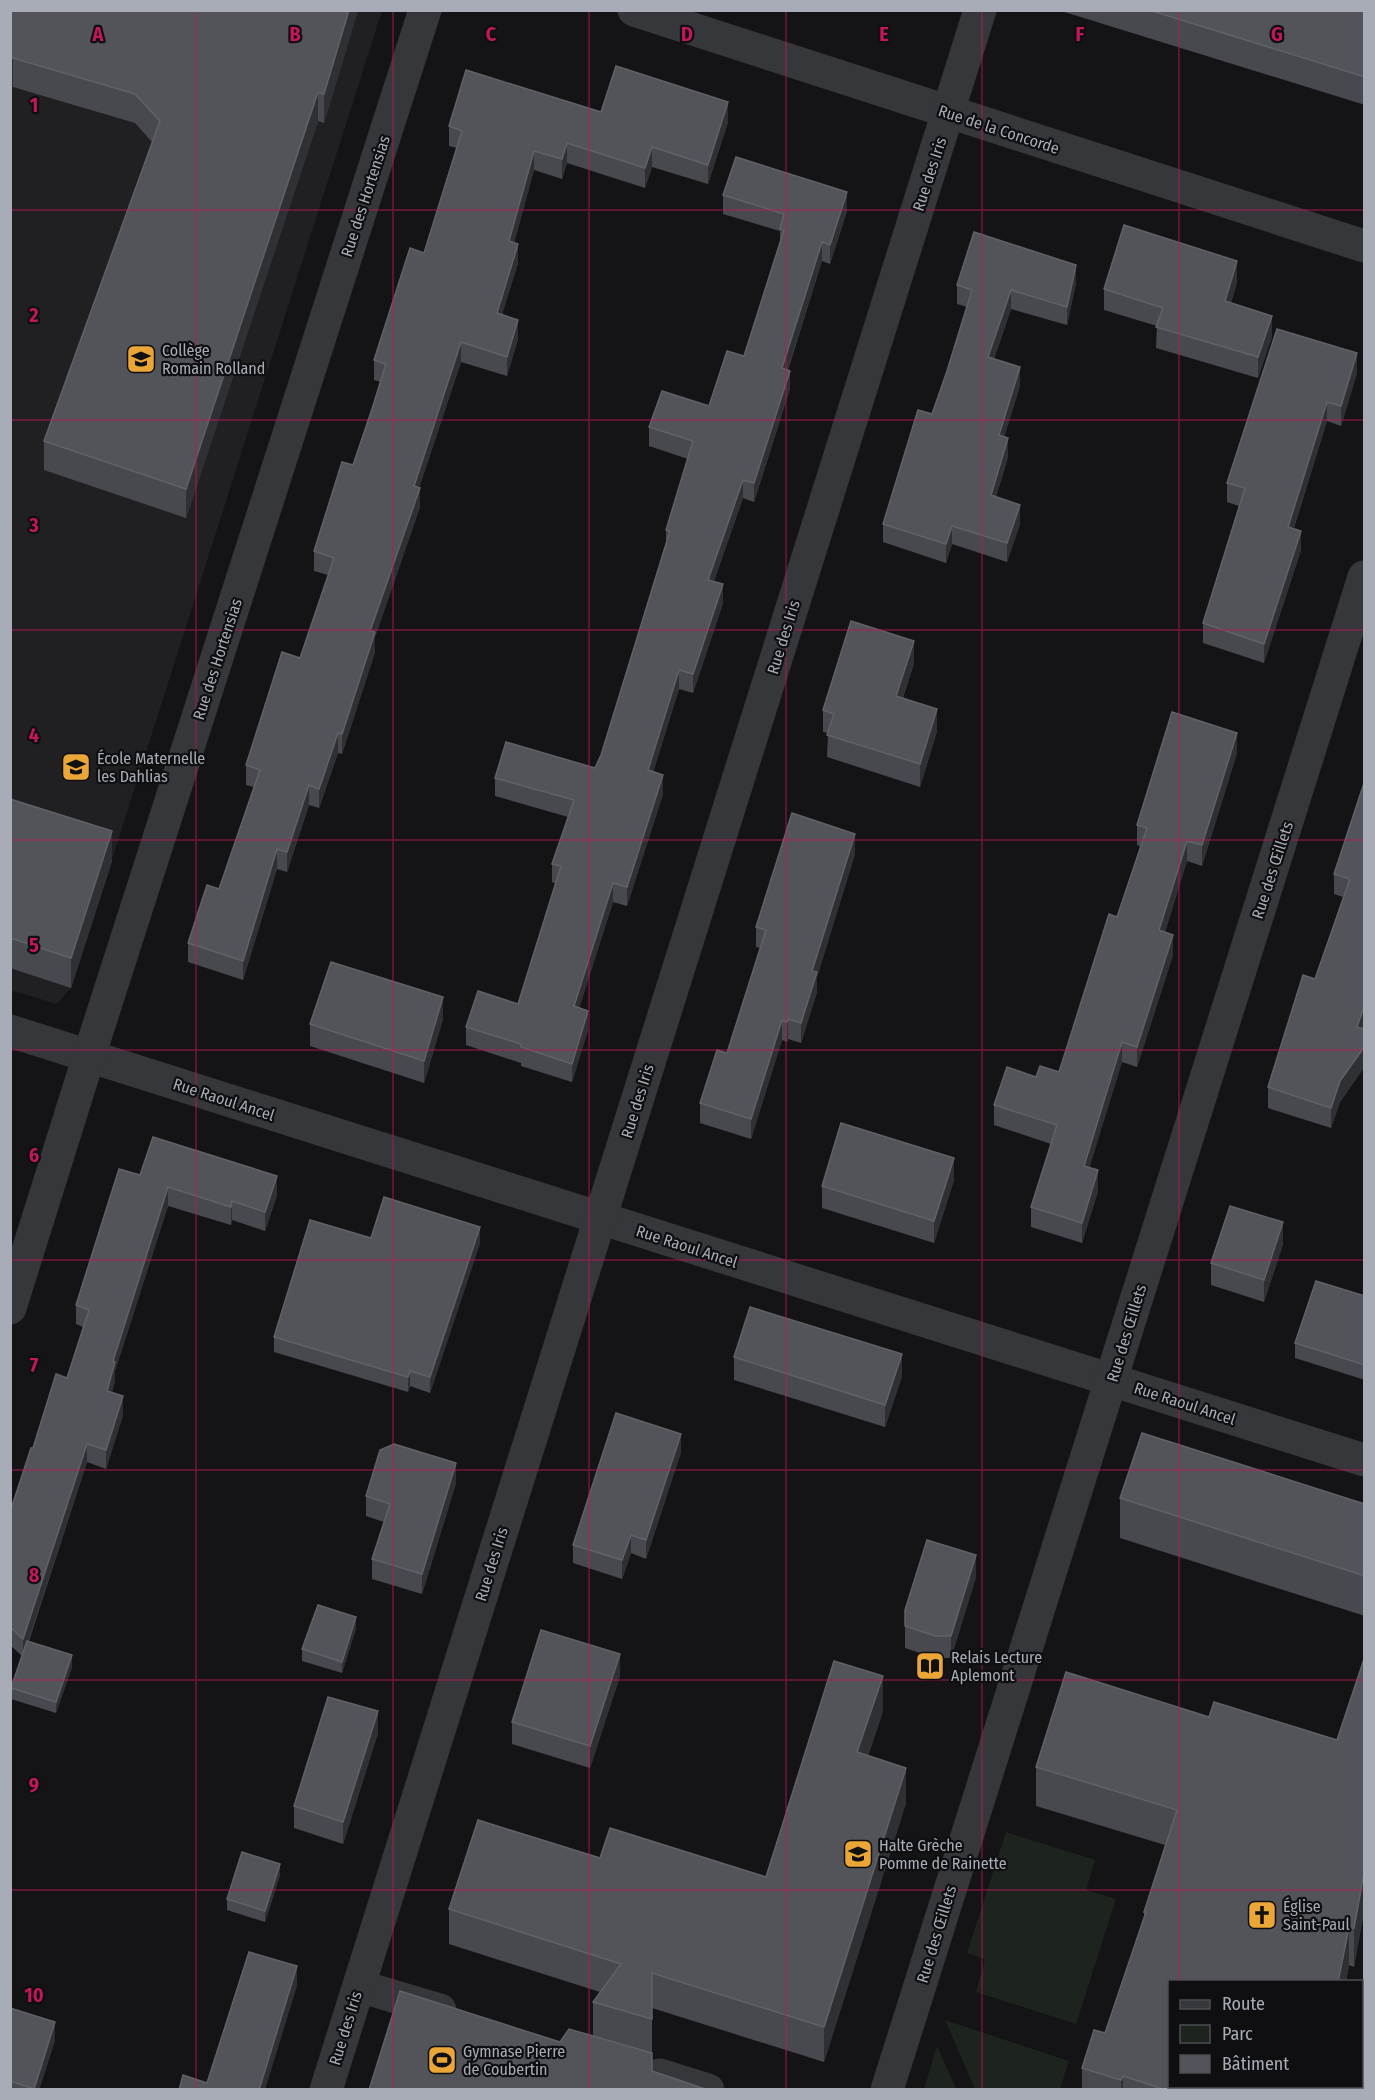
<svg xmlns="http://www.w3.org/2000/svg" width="1375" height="2100" font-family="'Fira Sans Condensed',sans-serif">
  <rect width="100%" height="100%" fill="#141416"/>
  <!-- built -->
  <path fill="#202023" d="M11,11H382L71,988L56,1004L11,990Z"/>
  <!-- green -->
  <g fill="#1d241d">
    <path d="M1006,1832L1095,1860L1086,1890L1116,1899L1076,2024L976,1992L985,1959L967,1953Z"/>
    <path d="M945,2020L1069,2061L1060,2089H975Z"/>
    <path d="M937,2046L956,2089H924Z"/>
  </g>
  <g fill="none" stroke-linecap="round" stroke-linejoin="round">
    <!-- minor -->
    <g stroke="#35373b" stroke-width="33">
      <path d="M634,10L1364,246"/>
      <path d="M10,1031L1364,1460"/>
      <path d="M10,1308L89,1056L425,10"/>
      <path d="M359,1986L440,2010"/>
      <path d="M660,2075L708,2090"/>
      <path d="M326,2090L980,10"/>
      <path d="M887,2090L1364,577"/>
    </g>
  </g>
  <!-- wall -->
  <g fill="#48494e">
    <path d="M10,10H358L324,123L318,121L186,518L44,470V441L152,142L135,123L13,87L10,88Z"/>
    <path d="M1058,10H1365V105Z"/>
    <path d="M601,112L728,122L708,184L652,167L645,188L567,163L562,179L534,170L514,243L518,263L502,314L518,339L507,376L461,362L419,488L420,507L375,637V652L342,754L338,753L319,808L309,805L287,872L277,869L243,980L188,962V943L219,889L254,787L246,785V765L300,658L328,575L314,571V551L353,465L372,409L381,382L374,380V360L424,253L457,148L449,146V126Z"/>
    <path d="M723,195L847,211L830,264L822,261L788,370L790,389L754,502L743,498L714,581L723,603L693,693L679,689L653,772L663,794L627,906L613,902L579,1008L588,1030L572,1082L521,1066V1063L466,1045V1027L518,1004L556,884L552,882V864L568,817L495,796V778L595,768L601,755L666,543V530L688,459L649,446V427L709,406L744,356L780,243V231L723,214Z"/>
    <path d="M1237,282L1231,303L1272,337L1258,378L1156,348L1157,326L1104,310V289Z"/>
    <path d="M1076,283L1067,325L1011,309L994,359L1020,386L1004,437L1008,457L996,497L1020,524L1007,562L952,544L946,563L883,542V524L932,414L947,371L967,307L957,304V285Z"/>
    <path d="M1357,373L1341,426L1327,421L1294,528L1301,550L1264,663L1203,643V623L1239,506L1227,502V483Z"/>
    <path d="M914,663L903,698L937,731L920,787L827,757L828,733L823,732V710Z"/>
    <path d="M1237,753L1202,866L1187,861L1165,932L1173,955L1137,1067L1122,1062L1089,1167L1098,1191L1082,1243L1031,1227V1207L1051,1144L994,1125V1105L1036,1077L1059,1072L1117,917L1141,847L1137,845V825Z"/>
    <path d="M1365,784V1024L1363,1029H1365V1066L1340,1102L1331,1128L1268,1108V1087L1315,979L1343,897L1334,894V874Z"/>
    <path d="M10,799L112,861L71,988L10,968Z"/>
    <path d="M855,854L817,977V992L801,1043L788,1039L787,1042L782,1040L751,1139L700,1123V1103L727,1053L760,948L756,947V927Z"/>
    <path d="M443,1019L424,1083L310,1046V1024Z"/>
    <path d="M140,1175L277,1195L265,1231L232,1220L231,1225L168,1206L115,1371V1381L112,1392L123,1415L106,1469L87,1462L29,1641L72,1667L56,1713L11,1699V1688L22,1656L10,1645V1512L33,1448L67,1378L83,1327L76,1324V1305Z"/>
    <path d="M954,1180L934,1243L822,1208V1186Z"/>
    <path d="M371,1238L480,1243L430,1393L410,1386L408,1392L274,1352V1337Z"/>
    <path d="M1283,1244L1264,1302L1211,1285V1263Z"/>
    <path d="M1365,1296V1380L1295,1358V1343Z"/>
    <path d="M734,1357L902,1376L885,1427L734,1380Z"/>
    <path d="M681,1452L646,1559L631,1553L622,1579L573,1563V1545Z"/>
    <path d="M456,1483L422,1594L372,1579V1559L384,1522L366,1516V1496Z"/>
    <path d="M1120,1498L1365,1504V1616L1120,1538Z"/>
    <path d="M976,1577L951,1658H935L905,1648V1610Z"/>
    <path d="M356,1628L342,1673L302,1661V1649Z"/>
    <path d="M1365,1656V1917H1363L1354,1967L1349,1965L1346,1982H1170V2086H1316L1315,2090H1082V2068L1105,2033L1144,1917V1912L1165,1845L1036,1806V1767L1337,1740Z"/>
    <path d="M620,1676L590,1768L512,1744V1722Z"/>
    <path d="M883,1711L868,1756L906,1803L824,2062L652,2008V2071L560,2042L593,2036V2002L600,1992L449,1944V1909L600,1858L766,1877Z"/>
    <path d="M378,1733L343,1844L294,1828V1806Z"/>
    <path d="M280,1875L265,1922L227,1910V1899Z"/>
    <path d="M10,2008L55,2040L39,2090H10Z"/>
  </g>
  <!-- shaded-wall -->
  <g fill="#2f3033">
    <path d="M349,10H358L324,123V94Z"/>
    <path d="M13,58V87L10,88V59Z"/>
    <path d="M318,92V121L186,518V489Z"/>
    <path d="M728,102V122L708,184V165Z"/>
    <path d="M567,143V163L562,179V159Z"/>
    <path d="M652,147V167L645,188V168Z"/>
    <path d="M534,151V170L509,261V241Z"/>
    <path d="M847,192V211L830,264V245Z"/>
    <path d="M822,242V261L782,387V368Z"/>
    <path d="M518,244V263L497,332V313Z"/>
    <path d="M1237,261V282L1225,322V301Z"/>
    <path d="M1076,265V283L1067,325V307Z"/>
    <path d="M1011,290V309L988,376V357Z"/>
    <path d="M1272,316V337L1258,378V357Z"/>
    <path d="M518,320V339L507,376V357Z"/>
    <path d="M461,342V362L414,503L420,488V507L375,637V652L342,754V734L370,631L414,486Z"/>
    <path d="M1357,353V373L1341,426V406Z"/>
    <path d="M1020,367V386L999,454V435Z"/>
    <path d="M790,371V389L754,502V483Z"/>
    <path d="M1327,402V421L1288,546V527Z"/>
    <path d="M1008,438V457L991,514V495Z"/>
    <path d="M743,480V498L708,598V580Z"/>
    <path d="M1020,505V524L1007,562V543Z"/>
    <path d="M952,526V544L946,563V544Z"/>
    <path d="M1301,531V550L1264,663V644Z"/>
    <path d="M723,584V603L693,693V674Z"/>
    <path d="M914,641V663L896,718V696Z"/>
    <path d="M679,670V689L648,789V770Z"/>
    <path d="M937,709V731L920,787V764Z"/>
    <path d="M338,733V753L319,808V789Z"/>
    <path d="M1237,733V753L1202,866V845Z"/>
    <path d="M663,775V794L627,906V887Z"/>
    <path d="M309,785V805L287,872V852Z"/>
    <path d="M112,831V861L71,988V958Z"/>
    <path d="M855,834V854L817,977V992L801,1043V1023L812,971Z"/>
    <path d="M1187,841V861L1159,951V930Z"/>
    <path d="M277,849V869L243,980V961Z"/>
    <path d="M613,883V902L574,1025V1006Z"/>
    <path d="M1173,935V955L1137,1067V1047Z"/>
    <path d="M443,997V1019L424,1083V1061Z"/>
    <path d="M1365,1004V1024L1357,1047V1027Z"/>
    <path d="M588,1011V1030L572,1082V1064Z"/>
    <path d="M788,1019V1039L787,1042V1022Z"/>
    <path d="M782,1020V1040L751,1139V1119Z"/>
    <path d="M1122,1042V1062L1084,1186V1166Z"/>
    <path d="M1365,1046V1066L1340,1102L1331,1128V1108L1340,1081Z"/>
    <path d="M954,1158V1180L934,1243V1221Z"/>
    <path d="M1098,1170V1191L1082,1243V1223Z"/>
    <path d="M277,1176V1195L265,1231V1212Z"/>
    <path d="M168,1187V1206L115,1371V1381L107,1410V1391L113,1361Z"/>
    <path d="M232,1201V1220L231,1225V1207Z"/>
    <path d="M1283,1222V1244L1264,1302V1280Z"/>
    <path d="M480,1227V1243L430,1393V1377Z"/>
    <path d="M902,1354V1376L885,1427V1405Z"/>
    <path d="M410,1371V1386L408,1392V1377Z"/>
    <path d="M123,1396V1415L106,1469V1450Z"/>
    <path d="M681,1434V1452L646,1559V1540Z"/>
    <path d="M87,1444V1462L23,1657V1639Z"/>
    <path d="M456,1463V1483L422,1594V1574Z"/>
    <path d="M631,1535V1553L622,1579V1560Z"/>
    <path d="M976,1555V1577L951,1658V1636Z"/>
    <path d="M356,1617V1628L342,1673V1662Z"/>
    <path d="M620,1654V1676L590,1768V1746Z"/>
    <path d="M72,1655V1667L56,1713V1702Z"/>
    <path d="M883,1676V1711L857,1787V1752Z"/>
    <path d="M378,1711V1733L343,1844V1822Z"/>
    <path d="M906,1768V1803L824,2062V2027Z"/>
    <path d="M280,1864V1875L265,1922V1911Z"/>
    <path d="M1363,1878V1917L1354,1967V1928Z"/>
    <path d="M1349,1927V1965L1346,1982H1338Z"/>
    <path d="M297,1966V1986L265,2090H259Z"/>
    <path d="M55,2022V2040L39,2090H34Z"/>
    <path d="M1123,2076V2090H1121V2080Z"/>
    <path d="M1302,2086H1316L1315,2090H1301Z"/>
  </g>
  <!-- building -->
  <g fill="#525459" stroke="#606268" stroke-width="1.5">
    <path d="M10,10H349L324,94L318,92L186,489L44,441L160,121L135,94L13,58L10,59Z"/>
    <path d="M1149,10H1365V77Z"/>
    <path d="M616,66L728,102L708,165L652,147L645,168L567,143L562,159L534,151L509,241L518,244L497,313L518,320L507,357L461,342L414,486L420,488L370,631L375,632L342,734L338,733L319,789L309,785L287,852L277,849L243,961L188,943L207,885L219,889L260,770L246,765L282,652L300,658L334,558L314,551L342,462L353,465L372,409L386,364L374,360L410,248L424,253L462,131L449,126L466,70L601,112Z"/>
    <path d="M736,157L847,192L830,245L822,242L782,368L790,371L754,483L743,480L708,580L723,584L693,674L679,670L648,770L663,775L627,887L613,883L574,1006L588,1011L572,1064L521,1047V1044L466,1027L478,991L518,1004L561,866L552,864L574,800L495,778L506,742L595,768L601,755L670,531L666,530L693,441L649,427L662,391L709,406L727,351L744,356L784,230L780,229L784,214L723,195Z"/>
    <path d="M1124,225L1237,261L1225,301L1272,316L1258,357L1156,327L1163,308L1104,289Z"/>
    <path d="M974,232L1076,265L1067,307L1011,290L988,357L1020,367L999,435L1008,438L991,495L1020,505L1007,543L952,526L946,544L883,524L918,410L932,414L947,371L972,290L957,285Z"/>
    <path d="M1277,329L1357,353L1341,406L1327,402L1288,527L1301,531L1264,644L1203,623L1245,488L1227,483Z"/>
    <path d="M851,621L914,641L896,696L937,709L920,764L827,735L834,714L823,710Z"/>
    <path d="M1172,712L1237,733L1202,845L1187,841L1159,930L1173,935L1137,1047L1122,1042L1084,1166L1098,1170L1082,1223L1031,1207L1057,1125L994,1105L1007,1067L1036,1077L1040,1066L1059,1072L1109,914L1117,917L1147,828L1137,825Z"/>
    <path d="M1364,783L1365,1004L1357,1027L1365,1029V1046L1340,1081L1331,1108L1268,1087L1303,975L1315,979L1350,879L1334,874Z"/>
    <path d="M10,799L112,831L71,958L10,938Z"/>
    <path d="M792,813L855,834L812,971L817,972L801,1023L788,1019L787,1022L782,1020L751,1119L700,1103L717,1050L727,1053L766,930L756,927Z"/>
    <path d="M331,962L443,997L424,1061L310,1024Z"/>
    <path d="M841,1123L954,1158L934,1221L822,1186Z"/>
    <path d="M153,1137L277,1176L265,1212L232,1201L231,1207L168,1187L113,1361L115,1362L107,1391L123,1396L106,1450L87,1444L23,1639L10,1627V1512L31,1448H33L56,1374L67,1378L89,1310L76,1305L119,1169L140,1175Z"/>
    <path d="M384,1197L480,1227L430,1377L410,1371L408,1377L274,1337L310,1220L371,1238Z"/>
    <path d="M1230,1206L1283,1222L1264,1280L1211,1263Z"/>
    <path d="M1316,1281L1365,1296V1365L1295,1343Z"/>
    <path d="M750,1307L902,1354L885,1405L734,1357Z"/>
    <path d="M616,1413L681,1434L646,1540L631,1535L622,1560L573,1545Z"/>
    <path d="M1142,1433L1365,1504V1576L1120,1498Z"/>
    <path d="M394,1444L456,1463L422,1574L372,1559L390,1504L366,1496L380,1450Z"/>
    <path d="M927,1540L976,1555L951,1636H935L905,1626V1610Z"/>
    <path d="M318,1605L356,1617L342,1662L302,1649Z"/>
    <path d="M541,1630L620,1654L590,1746L512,1722Z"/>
    <path d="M27,1641L72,1655L56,1702L11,1688Z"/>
    <path d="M1365,1656V1878H1363L1354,1928L1349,1927L1338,1982H1170V2086H1302L1301,2090H1208L1200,2087V2090H1166L1123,2076L1121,2080L1082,2068L1094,2030L1105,2033L1146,1912H1144L1177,1810L1036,1767L1066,1672L1209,1717L1214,1702L1337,1740Z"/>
    <path d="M834,1661L883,1676L857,1752L906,1768L824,2027L652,1973V2019L593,2002L621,1964L449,1909L478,1820L600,1858L610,1828L766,1877Z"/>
    <path d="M328,1697L378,1711L343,1822L294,1806Z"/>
    <path d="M242,1852L280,1864L265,1911L227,1899Z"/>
    <path d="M249,1952L297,1966L259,2090H179L183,2075L207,2083Z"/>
    <path d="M400,1991L560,2042L569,2029L652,2053V2071L708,2090H369Z"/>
    <path d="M10,2008L55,2022L34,2089L10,2081Z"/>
  </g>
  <!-- grid -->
  <path fill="none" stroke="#c2185b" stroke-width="1.5" stroke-opacity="0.55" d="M196,10V2090M393,10V2090M589,10V2090M786,10V2090M982,10V2090M1179,10V1982M10,210H1364M10,420H1364M10,630H1364M10,840H1364M10,1050H1364M10,1260H1364M10,1470H1364M10,1680H1364M10,1890H1364M1179,2086V2090"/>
  <!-- icons -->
  <defs>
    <g id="school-square" transform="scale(1.5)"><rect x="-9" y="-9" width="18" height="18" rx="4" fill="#eba638" stroke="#0f0f11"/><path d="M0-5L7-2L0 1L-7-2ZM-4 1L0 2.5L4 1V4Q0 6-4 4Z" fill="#111"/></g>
    <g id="library-square" transform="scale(1.5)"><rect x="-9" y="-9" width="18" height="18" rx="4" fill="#eba638" stroke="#0f0f11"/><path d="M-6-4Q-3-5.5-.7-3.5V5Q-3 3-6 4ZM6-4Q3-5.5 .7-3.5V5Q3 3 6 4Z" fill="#111"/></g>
    <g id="church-square" transform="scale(1.5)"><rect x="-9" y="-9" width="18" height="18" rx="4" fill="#eba638" stroke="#0f0f11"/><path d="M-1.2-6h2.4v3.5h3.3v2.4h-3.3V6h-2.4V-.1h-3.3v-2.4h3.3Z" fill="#111"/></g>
    <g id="stadium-square" transform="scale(1.5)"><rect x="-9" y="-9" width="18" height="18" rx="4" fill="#eba638" stroke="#0f0f11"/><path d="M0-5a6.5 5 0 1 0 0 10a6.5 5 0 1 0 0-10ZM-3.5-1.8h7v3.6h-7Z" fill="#111"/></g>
  </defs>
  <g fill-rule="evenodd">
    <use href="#school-square" x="141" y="359"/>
    <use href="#school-square" x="76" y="767"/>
    <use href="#library-square" x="930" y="1666"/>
    <use href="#school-square" x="858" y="1854"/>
    <use href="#church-square" x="1262" y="1915"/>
    <use href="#stadium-square" x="442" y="2060"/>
  </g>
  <g text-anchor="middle" stroke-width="4.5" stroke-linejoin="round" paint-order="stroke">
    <!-- street labels -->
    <g font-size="16" fill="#a7acb6" stroke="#0f0f11">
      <text transform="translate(999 129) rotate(18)" y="6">Rue de la Concorde</text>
      <text transform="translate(929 174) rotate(-72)" y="6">Rue des Iris</text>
      <text transform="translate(365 196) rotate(-72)" y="6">Rue des Hortensias</text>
      <text transform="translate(783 637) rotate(-73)" y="6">Rue des Iris</text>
      <text transform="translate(217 659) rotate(-72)" y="6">Rue des Hortensias</text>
      <text transform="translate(1272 870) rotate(-72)" y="6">Rue des Œillets</text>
      <text transform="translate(224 1099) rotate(18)" y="6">Rue Raoul Ancel</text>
      <text transform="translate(637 1101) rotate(-73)" y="6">Rue des Iris</text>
      <text transform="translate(687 1246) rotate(18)" y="6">Rue Raoul Ancel</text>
      <text transform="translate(1126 1333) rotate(-73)" y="6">Rue des Œillets</text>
      <text transform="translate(1185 1403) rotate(18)" y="6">Rue Raoul Ancel</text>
      <text transform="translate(491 1564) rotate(-73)" y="6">Rue des Iris</text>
      <text transform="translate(936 1934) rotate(-73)" y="6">Rue des Œillets</text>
      <text transform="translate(345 2028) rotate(-73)" y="6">Rue des Iris</text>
    </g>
    <!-- poi labels -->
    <g font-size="16" fill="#a7acb6" stroke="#0f0f11" text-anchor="start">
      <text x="162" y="356">Collège<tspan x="162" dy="18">Romain Rolland</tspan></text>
      <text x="97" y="764">École Maternelle<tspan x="97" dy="18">les Dahlias</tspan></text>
      <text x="951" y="1663">Relais Lecture<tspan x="951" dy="18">Aplemont</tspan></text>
      <text x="879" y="1851">Halte Grèche<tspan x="879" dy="18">Pomme de Rainette</tspan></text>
      <text x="1283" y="1912">Église<tspan x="1283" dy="18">Saint-Paul</tspan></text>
      <text x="463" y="2057">Gymnase Pierre<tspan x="463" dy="18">de Coubertin</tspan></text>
    </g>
  </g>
  <g font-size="20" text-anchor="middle" font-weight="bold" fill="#c2185b" stroke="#0f0f11" stroke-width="4.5" stroke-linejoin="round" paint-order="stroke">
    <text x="98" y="41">A</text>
    <text x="295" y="41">B</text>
    <text x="491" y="41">C</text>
    <text x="687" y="41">D</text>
    <text x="884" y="41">E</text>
    <text x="1080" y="41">F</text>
    <text x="1277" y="41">G</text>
    <text x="34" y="112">1</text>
    <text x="34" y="322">2</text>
    <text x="34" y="532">3</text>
    <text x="34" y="742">4</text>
    <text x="34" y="952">5</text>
    <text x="34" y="1162">6</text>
    <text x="34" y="1372">7</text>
    <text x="34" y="1582">8</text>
    <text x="34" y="1792">9</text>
    <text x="34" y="2002">10</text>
  </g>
  <!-- border -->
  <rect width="1375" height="2100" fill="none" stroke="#a7acb6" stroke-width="24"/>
  <!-- legend -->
  <rect x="1168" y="1980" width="195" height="108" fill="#0f0f11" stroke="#4c4e53" stroke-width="1.5"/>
  <rect x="1180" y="2000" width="30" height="9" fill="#35373b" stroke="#4c4e53" stroke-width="1.5"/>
  <text x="1222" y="2010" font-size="18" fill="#a7acb6">Route</text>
  <rect x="1180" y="2025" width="30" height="18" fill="#1d241d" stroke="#4c4e53" stroke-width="1.5"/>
  <text x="1222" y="2040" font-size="18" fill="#a7acb6">Parc</text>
  <rect x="1180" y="2055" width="30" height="18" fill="#525459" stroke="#4c4e53" stroke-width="1.5"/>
  <text x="1222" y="2070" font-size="18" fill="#a7acb6">Bâtiment</text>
</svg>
